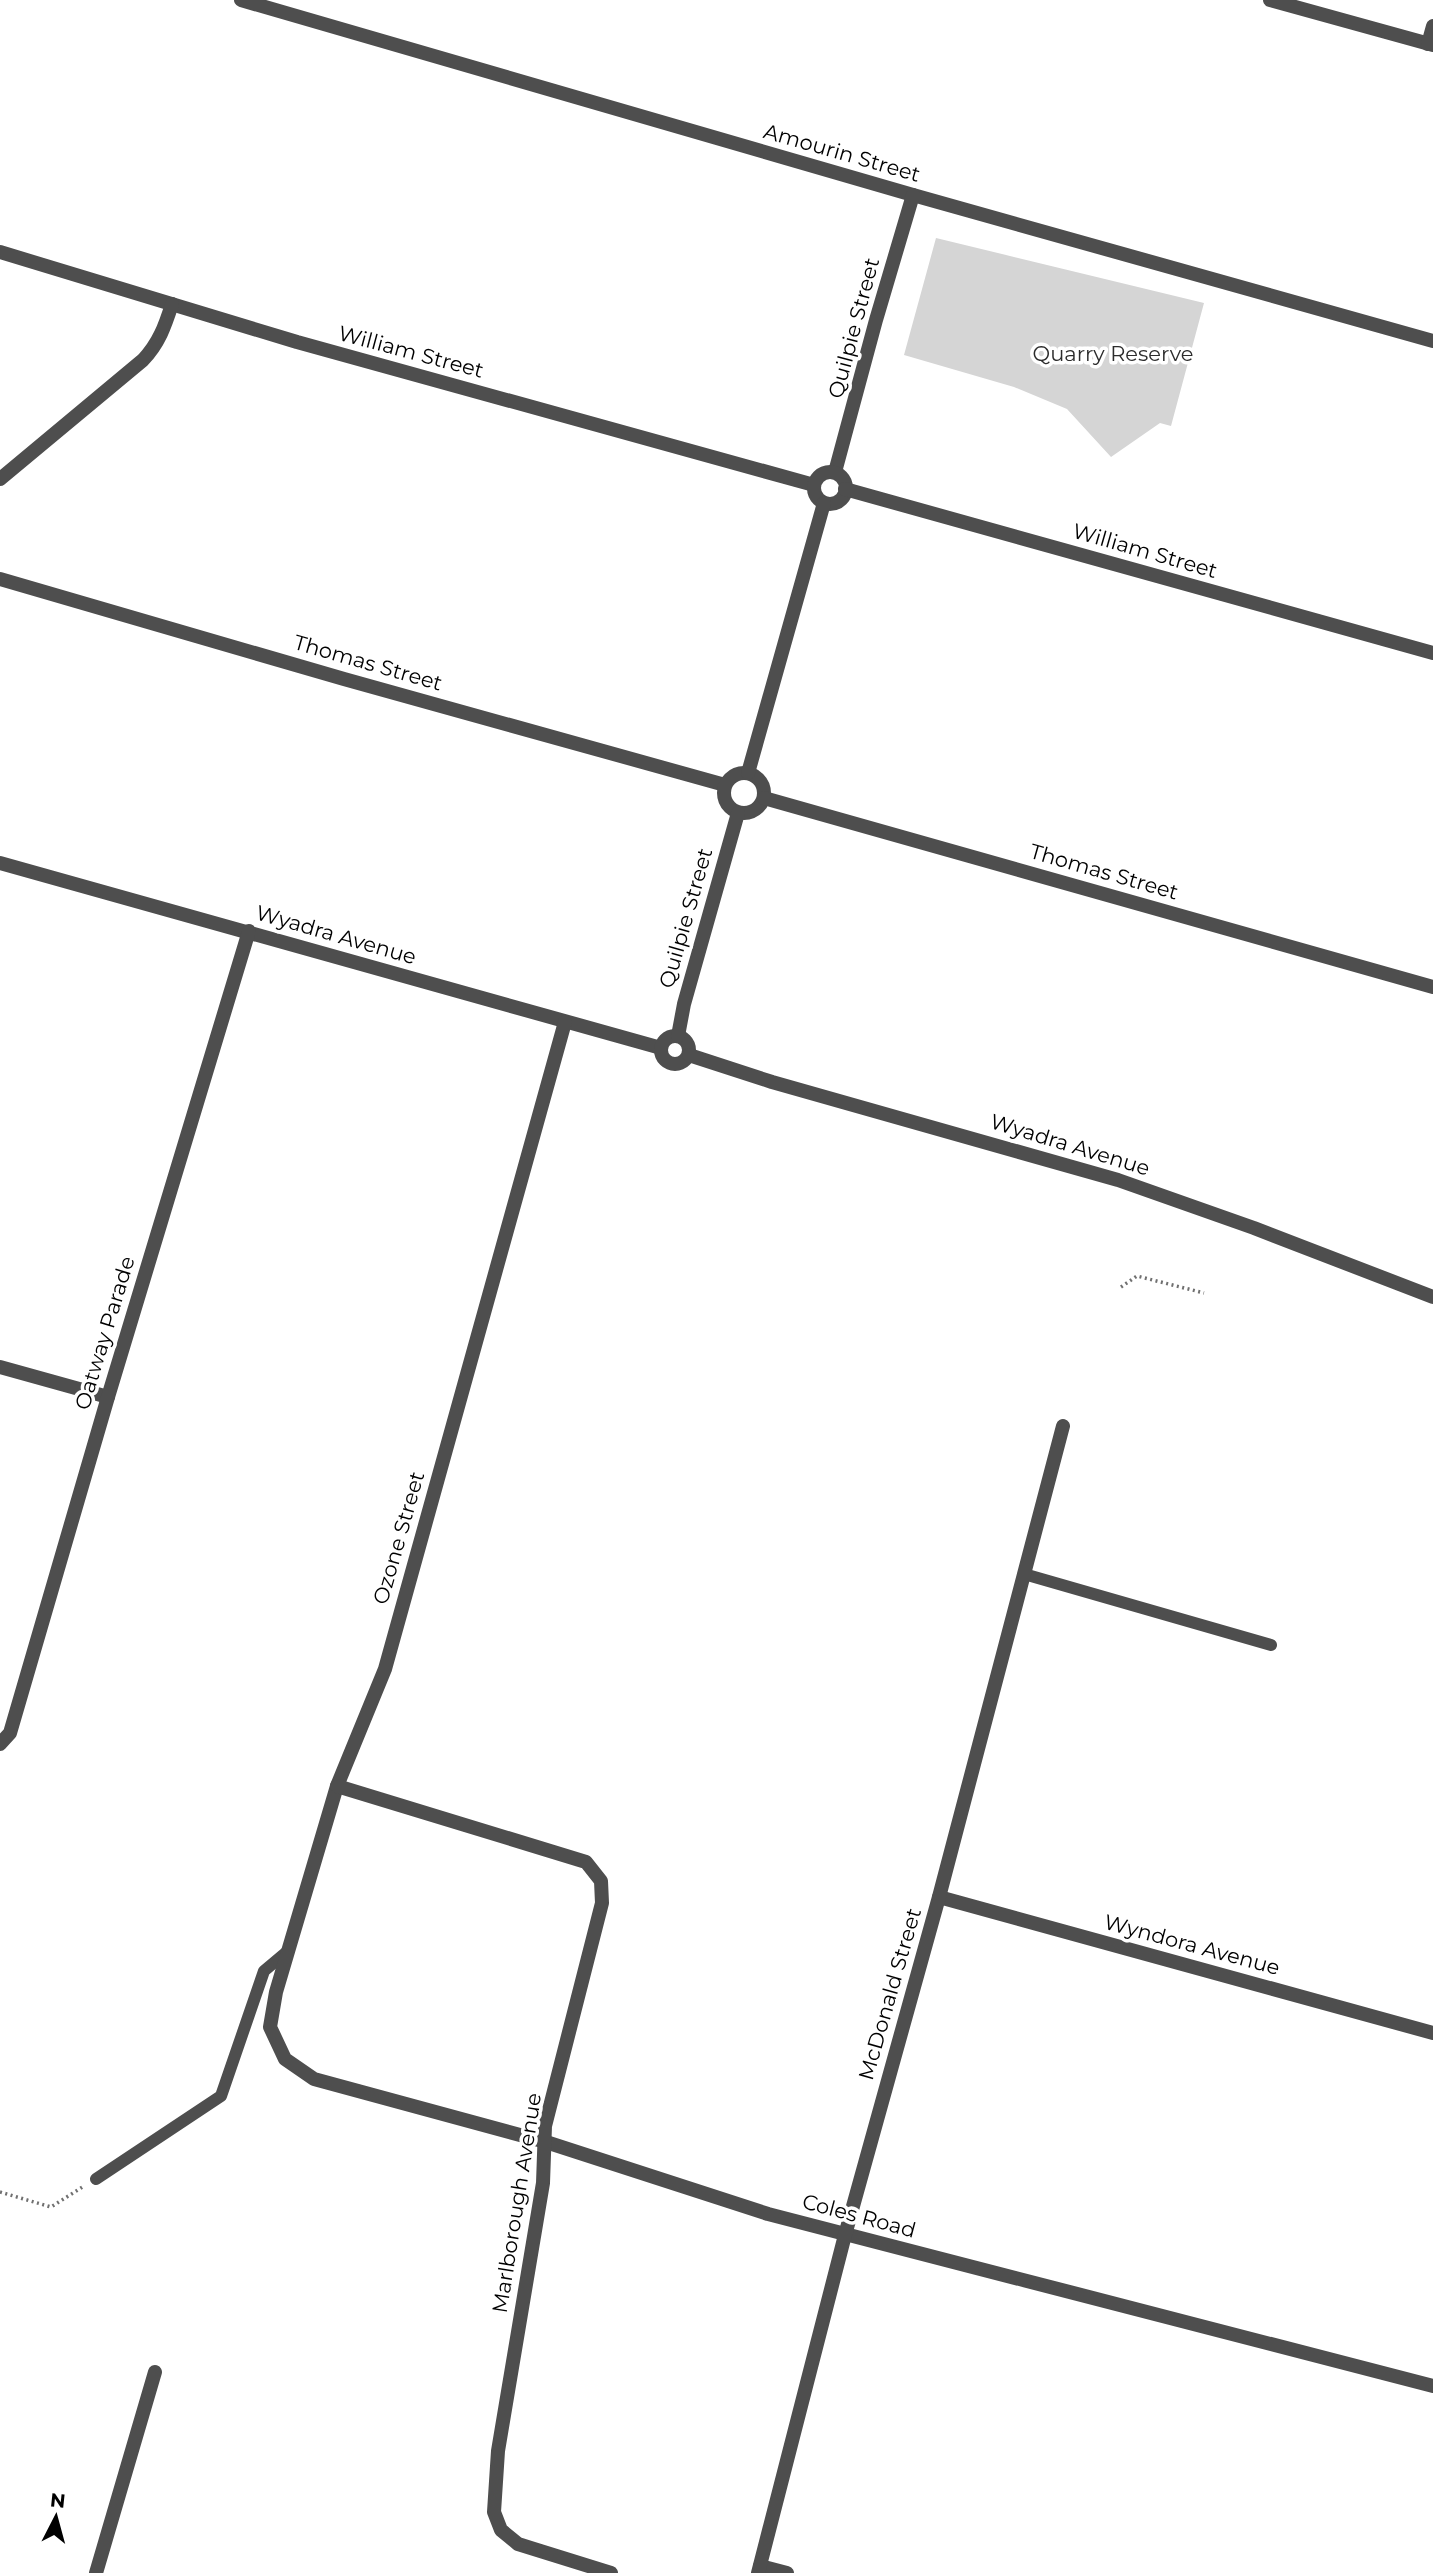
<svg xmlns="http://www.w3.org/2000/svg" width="1433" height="2573" font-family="Montserrat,sans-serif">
  <rect width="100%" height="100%" fill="#fff"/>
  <!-- green -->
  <path fill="#d5d5d5" d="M936,238L1204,303L1171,426L1160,423L1111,457L1067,409L1014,387L904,355Z"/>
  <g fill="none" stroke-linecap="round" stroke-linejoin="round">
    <!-- path -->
    <g stroke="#707070" stroke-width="3.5" stroke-dasharray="2 3.5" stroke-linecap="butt">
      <path d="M1121,1287L1137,1276L1204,1293"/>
      <path d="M0,2192L51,2207L84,2186"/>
    </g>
    <!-- lane -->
    <g stroke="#4e4e4e" stroke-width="12">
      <path d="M1024,1574L1271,1645"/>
      <path d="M96,2179L221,2096L264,1971L289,1950"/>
    </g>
    <!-- street -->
    <g stroke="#4e4e4e" stroke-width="14">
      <path d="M241,0L913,195L1433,341"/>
      <path d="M1270,0L1433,45"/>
      <path d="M1428,44L1433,26"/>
      <path d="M0,252L297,342L814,485"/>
      <path d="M835,472L876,320L913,195"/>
      <circle cx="830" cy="488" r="16"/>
      <path d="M0,479L143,360C159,343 165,326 172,304"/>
      <path d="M845,489L1433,653"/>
      <path d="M0,579L344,679L725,785"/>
      <circle cx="744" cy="793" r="20"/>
      <path d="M748,773L824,503"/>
      <path d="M764,798L1433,987"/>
      <path d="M0,863L661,1048"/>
      <path d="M565,1022L385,1669L337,1786L276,1992L270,2027L285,2059L314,2079L546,2142L768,2214L1433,2386"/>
      <circle cx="675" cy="1050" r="14"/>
      <path d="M678,1036L684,1004L738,813"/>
      <path d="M689,1055L772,1082L1118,1180L1254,1228L1433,1297"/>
      <path d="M0,1367L108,1397"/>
      <path d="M0,1744L10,1733L108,1397L249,931"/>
      <path d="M337,1786L586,1862L601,1881L602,1903L545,2126L543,2183L498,2451L494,2512L501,2530L518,2544L611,2573"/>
      <path d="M939,1897L1433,2033"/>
      <path d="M760,2566L787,2573"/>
      <path d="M96,2573L155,2372"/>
      <path d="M758,2573L845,2235L939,1897L1063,1426"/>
    </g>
  </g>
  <g text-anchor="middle" stroke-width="7" stroke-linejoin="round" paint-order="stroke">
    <!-- street labels -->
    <g font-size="21" fill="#000" stroke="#fff">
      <text transform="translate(842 153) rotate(16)" y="7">Amourin Street</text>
      <text transform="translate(854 328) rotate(-75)" y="7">Quilpie Street</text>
      <text transform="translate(411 352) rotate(15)" y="7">William Street</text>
      <text transform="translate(1145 551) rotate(16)" y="7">William Street</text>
      <text transform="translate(368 663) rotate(16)" y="7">Thomas Street</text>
      <text transform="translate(1104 872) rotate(16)" y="7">Thomas Street</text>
      <text transform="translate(686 918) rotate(-74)" y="7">Quilpie Street</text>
      <text transform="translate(336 935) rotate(16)" y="7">Wyadra Avenue</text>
      <text transform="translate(1070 1145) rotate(17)" y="7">Wyadra Avenue</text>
      <text transform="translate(105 1333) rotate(-73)" y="7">Oatway Parade</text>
      <text transform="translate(399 1538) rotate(-74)" y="7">Ozone Street</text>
      <text transform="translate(1192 1945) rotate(15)" y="7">Wyndora Avenue</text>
      <text transform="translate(890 1994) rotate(-74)" y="7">McDonald Street</text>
      <text transform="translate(517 2203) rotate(-81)" y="7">Marlborough Avenue</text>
      <text transform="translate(859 2216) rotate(15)" y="7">Coles Road</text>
    </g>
    <!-- park labels -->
    <g font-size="21" fill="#2c2c2c" stroke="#fff">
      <text x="1113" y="361">Quarry Reserve</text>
    </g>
  </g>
  <!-- north arrow -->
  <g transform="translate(56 2517) rotate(6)" stroke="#ffffff" stroke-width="5" paint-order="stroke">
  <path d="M0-5L12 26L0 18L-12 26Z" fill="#000000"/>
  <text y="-10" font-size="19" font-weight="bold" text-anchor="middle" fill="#000000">N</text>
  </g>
</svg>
